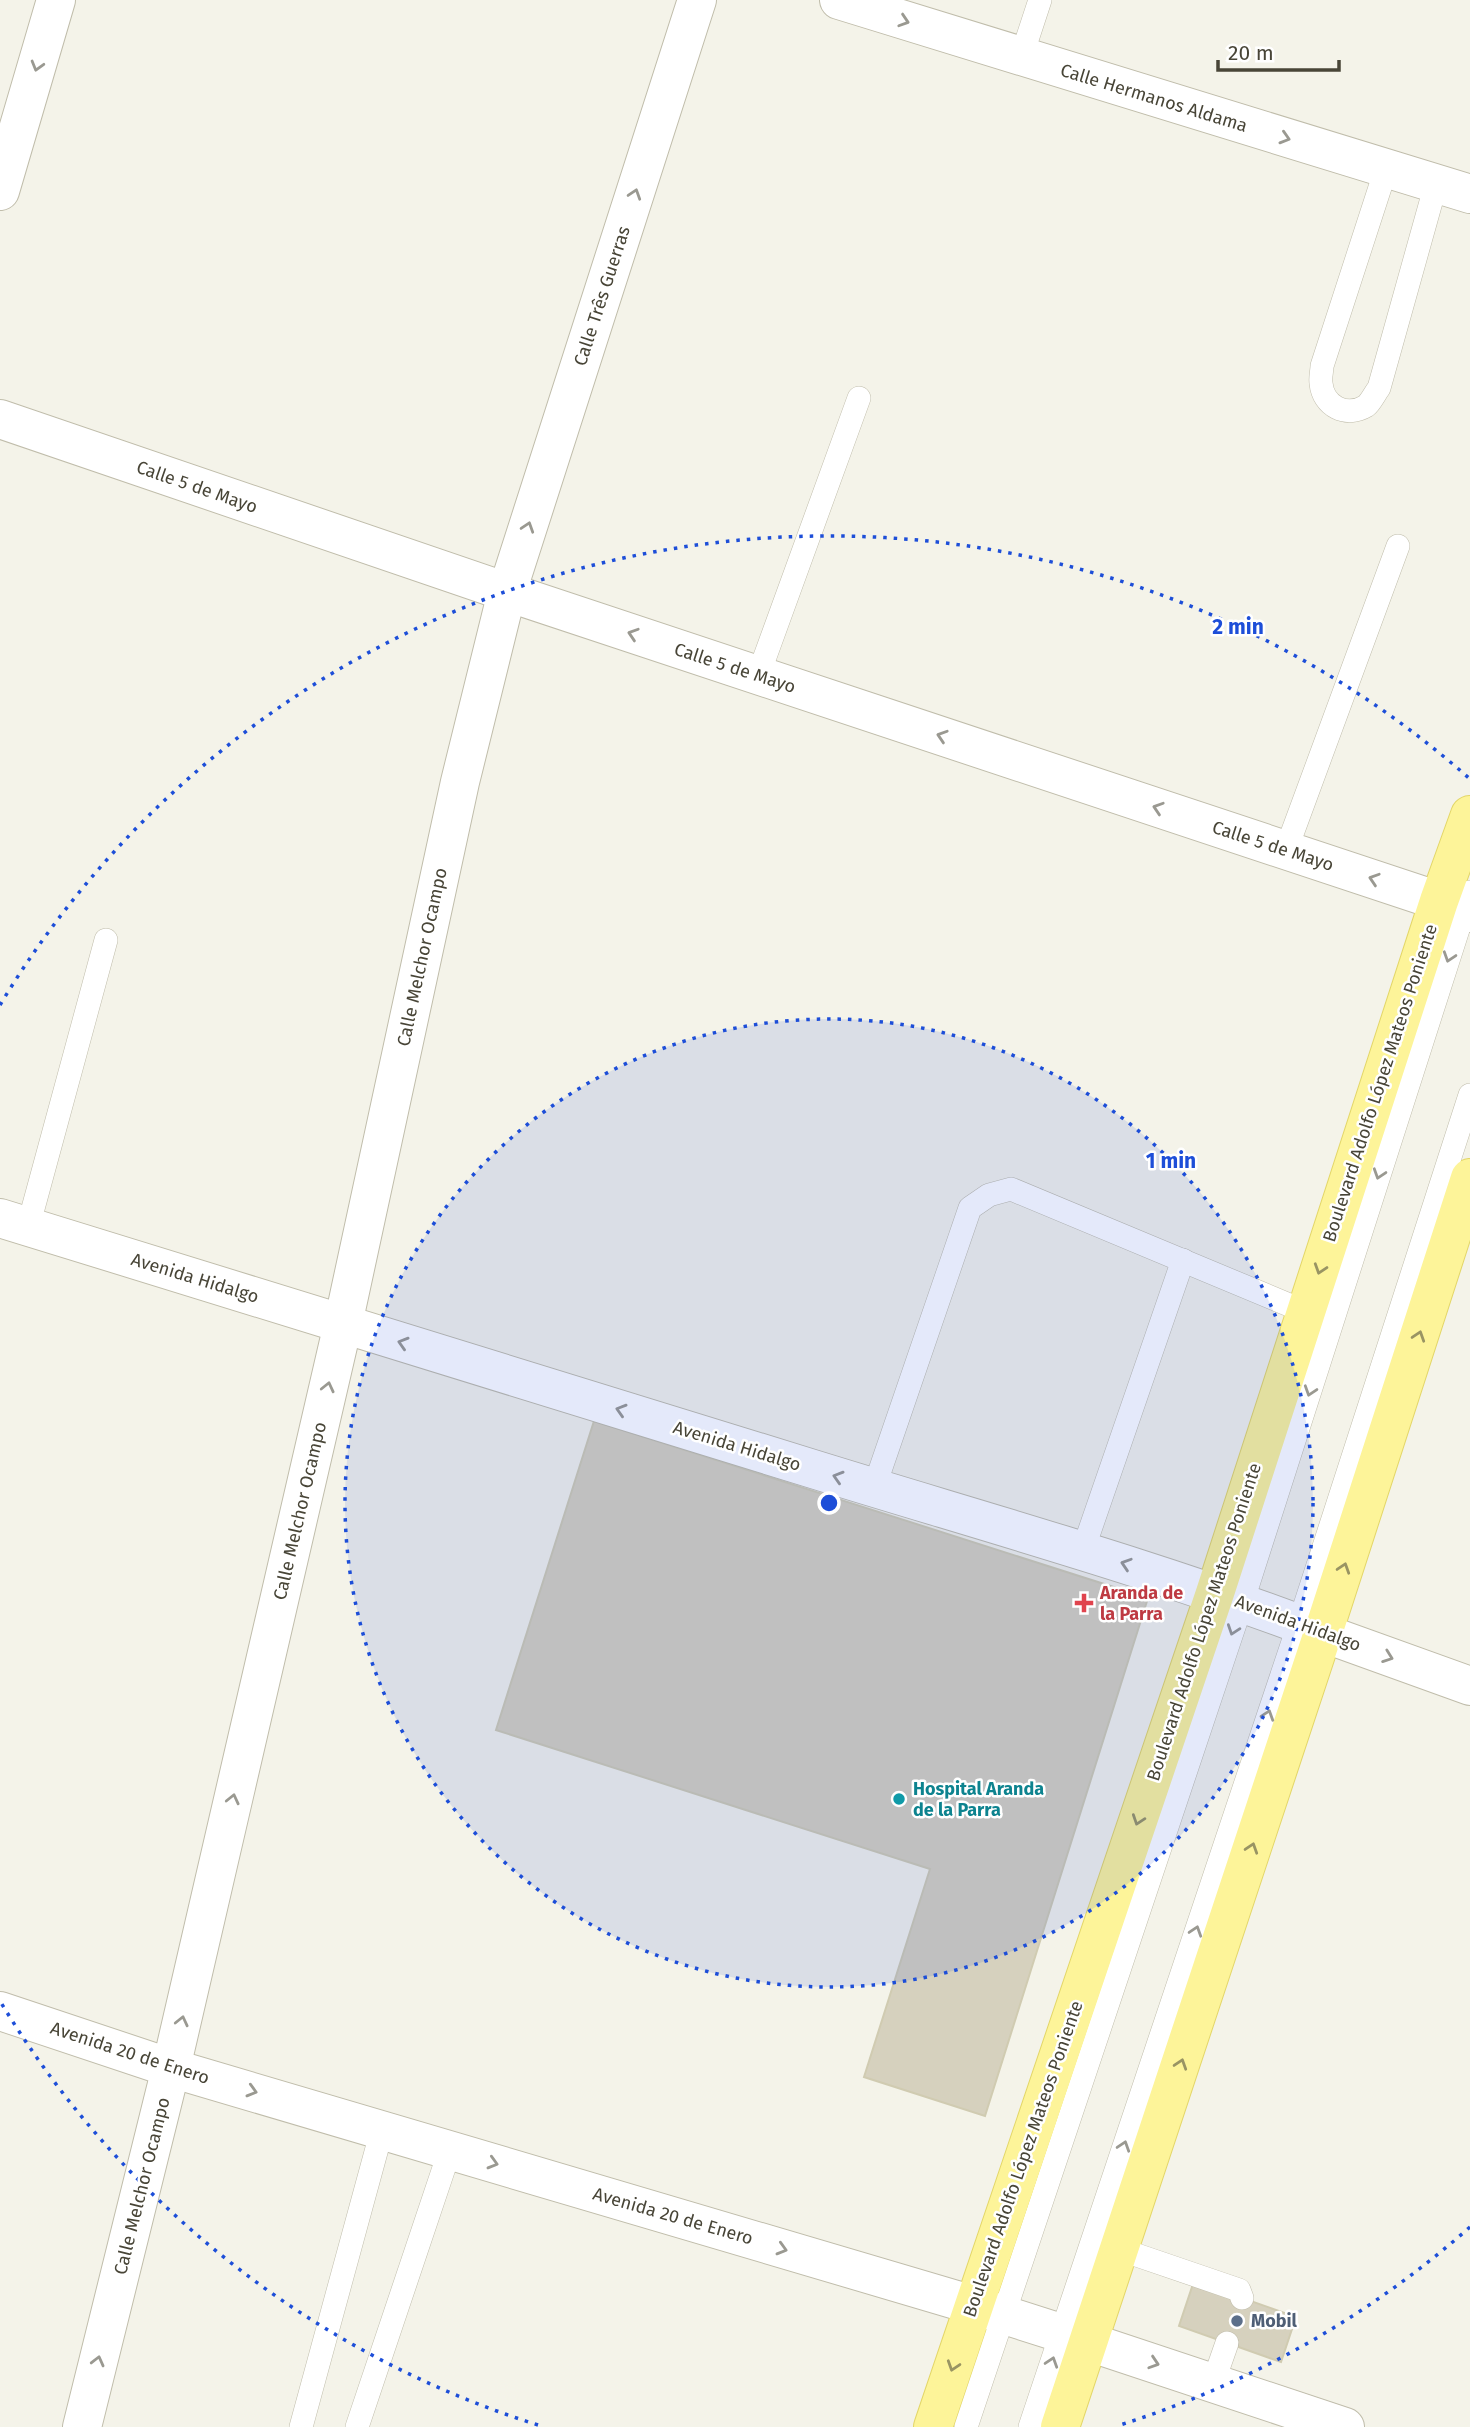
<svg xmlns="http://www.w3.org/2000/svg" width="1470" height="2427" font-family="'Fira Sans',sans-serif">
  <rect width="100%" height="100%" fill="#f4f3e9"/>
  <!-- building -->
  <g fill="#d6d1be" stroke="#d0cbb1" stroke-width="2">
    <path d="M594,1421L1148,1598L985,2116L864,2077L930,1869L496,1730Z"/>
    <path d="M1194,2281L1296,2317L1281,2362L1179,2326Z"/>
  </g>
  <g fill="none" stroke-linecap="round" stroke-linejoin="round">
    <!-- service casing -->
    <g stroke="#c0bdab" stroke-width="24">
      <g id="service">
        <path d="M1021,58L1040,0"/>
        <path d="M1386,169L1322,366C1322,371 1320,378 1321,383C1323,406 1346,418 1366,406C1371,402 1375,393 1379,388L1436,184"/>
        <path d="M758,676L859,398"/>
        <path d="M1286,850L1398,546"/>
        <path d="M28,1227L106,940"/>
        <path d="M874,1488L970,1208L989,1195L1011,1189L1306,1312"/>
        <path d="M1083,1550L1183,1260"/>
        <path d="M1119,2249L1239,2290L1242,2298"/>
        <path d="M1213,2383L1227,2343"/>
        <path d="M301,2427L382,2130"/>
        <path d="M357,2427L450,2150"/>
        <path d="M966,2427L1242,1603L1470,892"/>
        <path d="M1030,2427L1299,1624L1470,1095"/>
      </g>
    </g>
    <!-- minor casing -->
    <g stroke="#c0bdab" stroke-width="40">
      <g id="minor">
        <path d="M839,0L1470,194"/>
        <path d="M0,191L56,0"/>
        <path d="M0,419L507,592L1439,901L1470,913"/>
        <path d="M1323,1633L1470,1686"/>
        <path d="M1089,2342L1345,2427"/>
        <path d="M82,2427L171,2068L343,1324L460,782L507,592L697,0"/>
      </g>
    </g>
    <!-- tertiary casing -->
    <g stroke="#c0bdab" stroke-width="40">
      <g id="tertiary">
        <path d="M0,1218C271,1301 542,1385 813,1469C984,1522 1156,1569 1323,1633"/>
        <path d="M0,2011L171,2068L973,2305L1089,2342"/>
      </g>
    </g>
    <!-- primary casing -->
    <g stroke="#e3d668" stroke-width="40">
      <g id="primary">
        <path d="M933,2427L1215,1593L1439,901L1470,815"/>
        <path d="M1060,2427L1323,1633L1470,1178"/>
      </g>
    </g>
    <!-- service -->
    <use href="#service" stroke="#fff" stroke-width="23"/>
    <!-- minor -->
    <use href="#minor" stroke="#fff" stroke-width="38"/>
    <!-- tertiary -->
    <use href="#tertiary" stroke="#fff" stroke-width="38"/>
    <!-- primary -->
    <use href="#primary" stroke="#fdf499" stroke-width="38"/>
  </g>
  <!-- one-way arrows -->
  <defs><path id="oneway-chevron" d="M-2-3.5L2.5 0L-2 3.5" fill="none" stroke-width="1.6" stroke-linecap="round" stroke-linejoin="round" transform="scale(1.75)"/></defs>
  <g stroke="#9a9991">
    <use href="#oneway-chevron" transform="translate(904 21) rotate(18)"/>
    <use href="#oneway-chevron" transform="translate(37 66) rotate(106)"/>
    <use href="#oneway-chevron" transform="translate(1285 138) rotate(17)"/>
    <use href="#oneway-chevron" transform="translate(635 194) rotate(-72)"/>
    <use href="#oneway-chevron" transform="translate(528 527) rotate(-72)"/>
    <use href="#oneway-chevron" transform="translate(633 634) rotate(-162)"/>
    <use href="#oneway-chevron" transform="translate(942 736) rotate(-162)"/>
    <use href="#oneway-chevron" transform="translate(1158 808) rotate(-162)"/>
    <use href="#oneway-chevron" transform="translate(1374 879) rotate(-162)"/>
    <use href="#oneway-chevron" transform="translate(1449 957) rotate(108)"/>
    <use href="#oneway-chevron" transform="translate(1379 1174) rotate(108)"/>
    <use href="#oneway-chevron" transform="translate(403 1343) rotate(-163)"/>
    <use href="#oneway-chevron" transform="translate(328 1387) rotate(-77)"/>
    <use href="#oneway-chevron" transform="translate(1310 1391) rotate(108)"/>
    <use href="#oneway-chevron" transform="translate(621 1410) rotate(-163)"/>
    <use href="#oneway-chevron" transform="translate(838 1477) rotate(-163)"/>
    <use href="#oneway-chevron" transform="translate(1126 1564) rotate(-162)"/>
    <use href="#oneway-chevron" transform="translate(1233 1630) rotate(109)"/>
    <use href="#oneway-chevron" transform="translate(1388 1657) rotate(20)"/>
    <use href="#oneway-chevron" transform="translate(1268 1715) rotate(-72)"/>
    <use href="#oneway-chevron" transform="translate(233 1799) rotate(-77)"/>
    <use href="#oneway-chevron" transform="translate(1196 1931) rotate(-72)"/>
    <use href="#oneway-chevron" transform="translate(182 2021) rotate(-77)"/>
    <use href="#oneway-chevron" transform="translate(252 2091) rotate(16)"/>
    <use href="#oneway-chevron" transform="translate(1124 2146) rotate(-72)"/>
    <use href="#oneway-chevron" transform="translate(493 2163) rotate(16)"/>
    <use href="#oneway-chevron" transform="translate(782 2249) rotate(16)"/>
    <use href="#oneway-chevron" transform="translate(98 2361) rotate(-76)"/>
    <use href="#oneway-chevron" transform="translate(1052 2362) rotate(-72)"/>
    <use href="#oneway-chevron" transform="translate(1154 2363) rotate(18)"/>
  </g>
  <g stroke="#999463">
    <use href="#oneway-chevron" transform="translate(1320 1269) rotate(108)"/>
    <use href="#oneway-chevron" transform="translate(1419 1336) rotate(-72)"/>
    <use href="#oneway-chevron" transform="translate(1344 1568) rotate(-72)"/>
    <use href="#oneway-chevron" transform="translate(1138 1820) rotate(109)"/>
    <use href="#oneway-chevron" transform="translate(1252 1848) rotate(-72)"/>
    <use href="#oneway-chevron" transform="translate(1181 2064) rotate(-72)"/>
    <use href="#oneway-chevron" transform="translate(953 2366) rotate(108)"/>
  </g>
  <!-- distance rings -->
  <circle cx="829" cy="1503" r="484" fill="#1d4ed8" fill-opacity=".12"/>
  <g fill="none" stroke="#1d4ed8" stroke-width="3.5" stroke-dasharray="3.5 7">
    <circle cx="829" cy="1503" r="484"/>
    <path d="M1470 2227A967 967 0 0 1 1120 2425M538 2425A967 967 0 0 1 0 2001M0 1005A967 967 0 0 1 1470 779"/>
  </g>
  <!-- markers -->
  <path fill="#e0444e" stroke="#fff" stroke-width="2.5" d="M1080.5 1592.5h7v7h7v7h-7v7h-7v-7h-7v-7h7z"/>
  <circle fill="#0f9aa8" stroke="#fff" stroke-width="2.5" cx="899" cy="1799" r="7"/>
  <circle fill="#5c6f8a" stroke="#fff" stroke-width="2.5" cx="1237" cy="2321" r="7"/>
  <g text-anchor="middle" stroke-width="5" stroke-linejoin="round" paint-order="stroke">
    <!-- street labels -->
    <g font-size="18" fill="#484537" stroke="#fff">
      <text transform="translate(1154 98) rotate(17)" y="6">Calle Hermanos Aldama</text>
      <text transform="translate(602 296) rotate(-72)" y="6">Calle Três Guerras</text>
      <text transform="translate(197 487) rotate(19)" y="6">Calle 5 de Mayo</text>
      <text transform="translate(735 668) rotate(18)" y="6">Calle 5 de Mayo</text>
      <text transform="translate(1273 846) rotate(18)" y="6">Calle 5 de Mayo</text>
      <text transform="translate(422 957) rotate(-78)" y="6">Calle Melchor Ocampo</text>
      <text transform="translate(1380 1083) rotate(-72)" y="6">Boulevard Adolfo López Mateos Poniente</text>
      <text transform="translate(195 1278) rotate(17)" y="6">Avenida Hidalgo</text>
      <text transform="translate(737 1446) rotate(17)" y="6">Avenida Hidalgo</text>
      <text transform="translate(300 1511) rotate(-77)" y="6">Calle Melchor Ocampo</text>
      <text transform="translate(1204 1622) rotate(-72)" y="6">Boulevard Adolfo López Mateos Poniente</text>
      <text transform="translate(1298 1623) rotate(20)" y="6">Avenida Hidalgo</text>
      <text transform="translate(130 2053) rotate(18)" y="6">Avenida 20 de Enero</text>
      <text transform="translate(1023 2159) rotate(-71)" y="6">Boulevard Adolfo López Mateos Poniente</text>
      <text transform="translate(142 2186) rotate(-76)" y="6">Calle Melchor Ocampo</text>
      <text transform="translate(673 2216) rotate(16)" y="6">Avenida 20 de Enero</text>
    </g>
    <!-- health labels -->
    <g font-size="18" font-weight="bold" fill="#be3a42" stroke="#fff" text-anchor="start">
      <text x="1100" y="1599">Aranda de<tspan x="1100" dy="21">la Parra</tspan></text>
    </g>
    <!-- culture labels -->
    <g font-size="18" font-weight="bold" fill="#0d838f" stroke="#fff" text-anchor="start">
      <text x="913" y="1795">Hospital Aranda<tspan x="913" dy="21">de la Parra</tspan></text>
    </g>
    <!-- service labels -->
    <g font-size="18" font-weight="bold" fill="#4e5e75" stroke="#fff" text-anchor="start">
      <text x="1251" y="2327">Mobil</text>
    </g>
  </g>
  <circle cx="829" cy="1503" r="10" fill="#1d4ed8" stroke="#fff" stroke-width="3.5"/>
  <g font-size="21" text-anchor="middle" font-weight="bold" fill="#1d4ed8" stroke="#fff" stroke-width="5" stroke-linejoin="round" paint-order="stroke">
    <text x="1238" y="634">2 min</text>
    <text x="1171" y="1168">1 min</text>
  </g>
  <!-- scale -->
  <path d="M1218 60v10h121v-10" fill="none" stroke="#484537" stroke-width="3.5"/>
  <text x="1228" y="60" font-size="21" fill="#484537" stroke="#ffffff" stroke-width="5" paint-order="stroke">20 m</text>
</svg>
